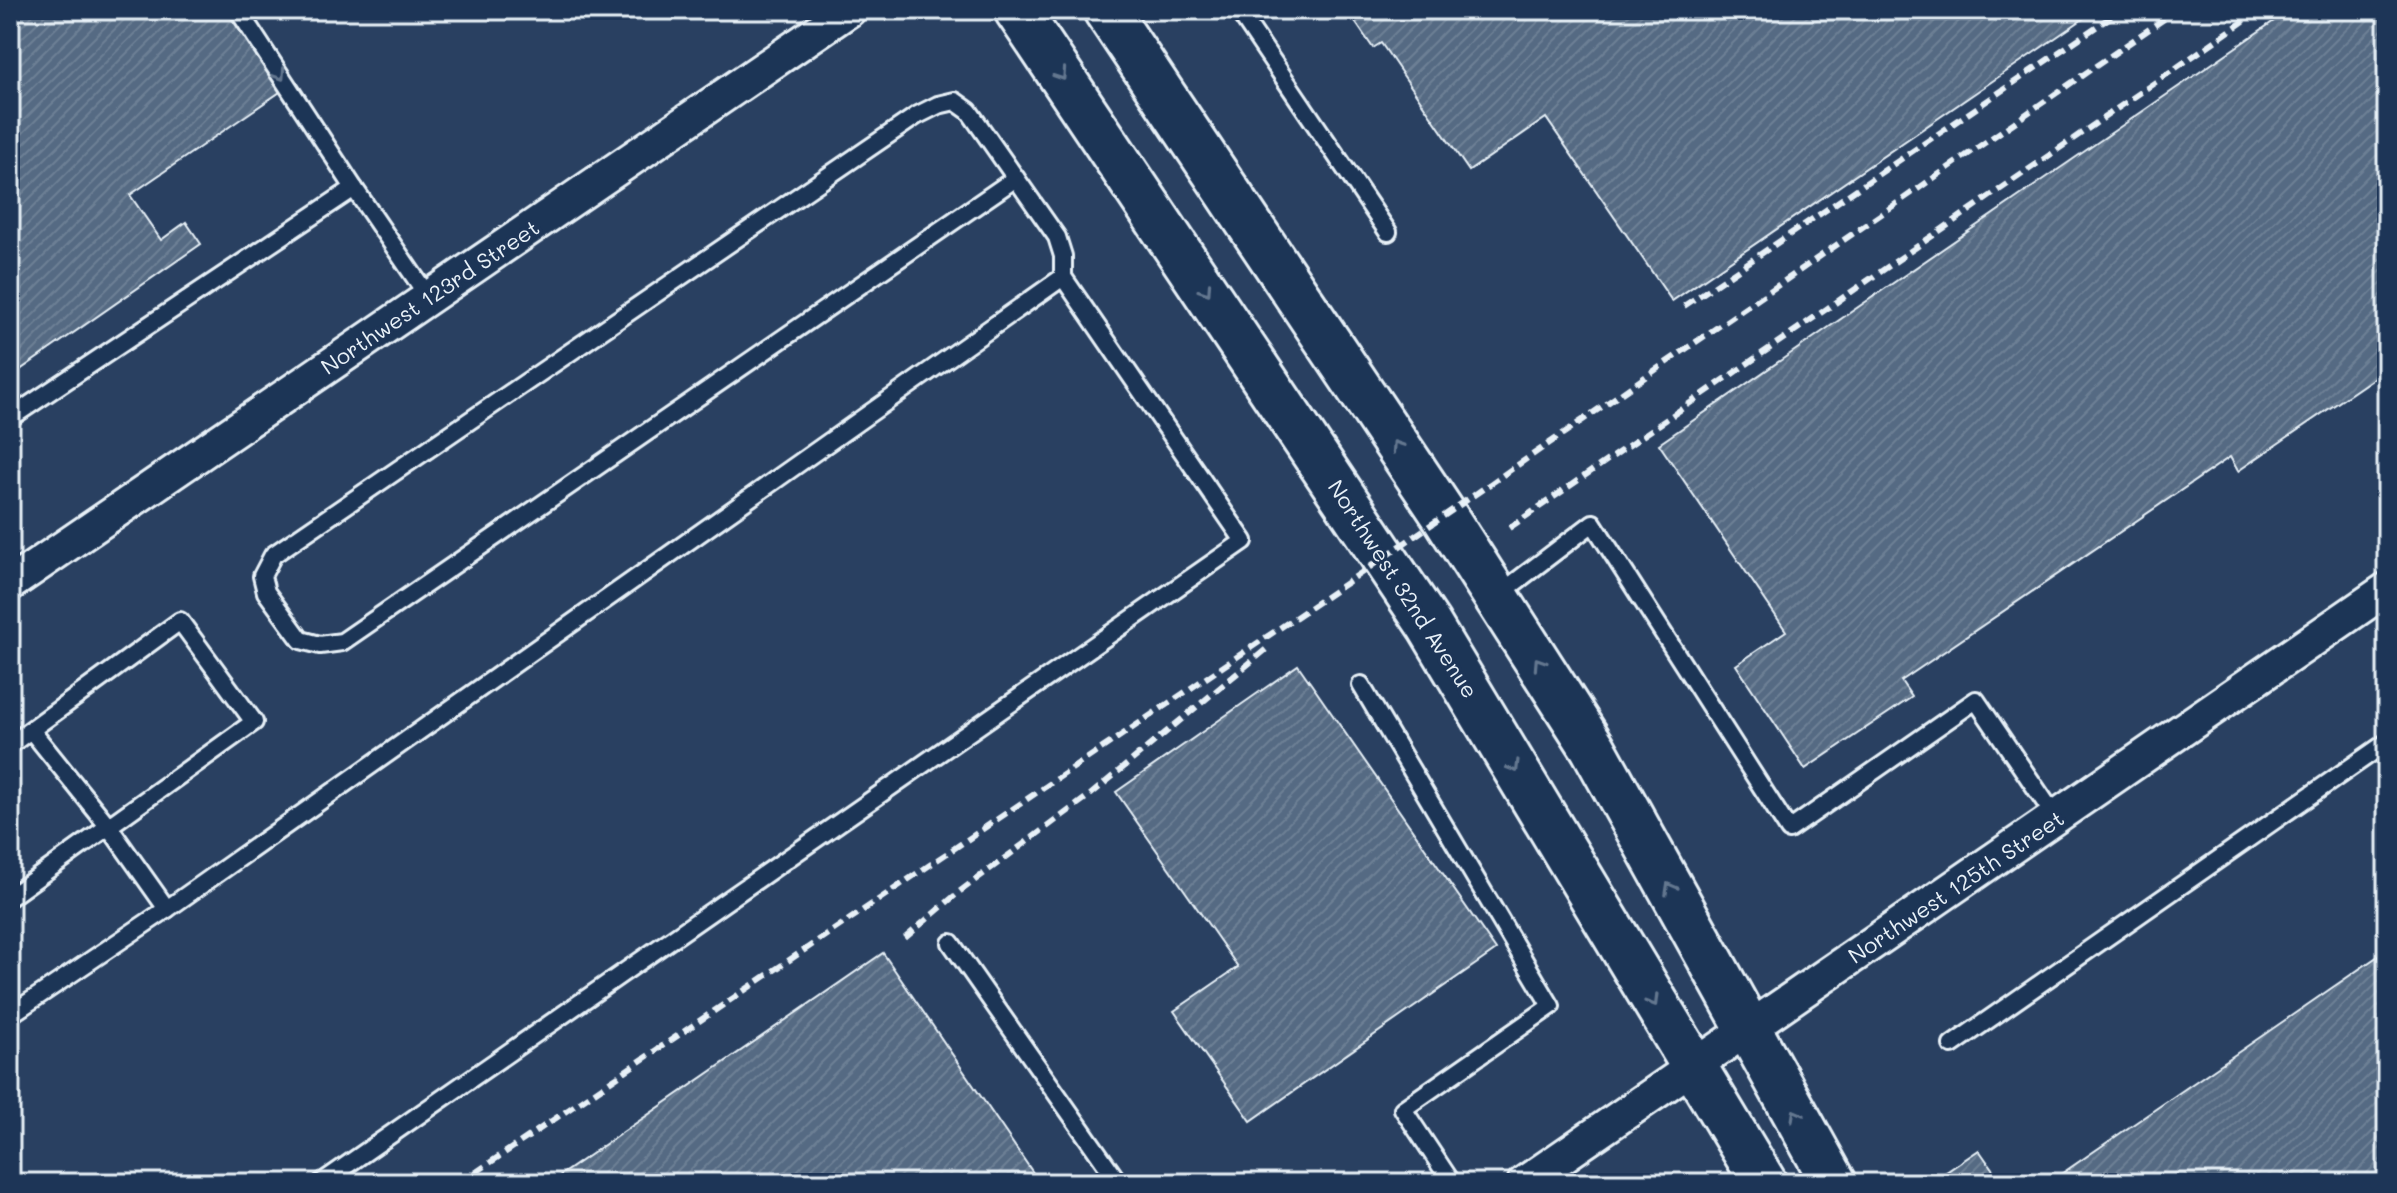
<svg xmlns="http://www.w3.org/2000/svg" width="2397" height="1193" font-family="Mali,sans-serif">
  <defs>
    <pattern id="building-hatch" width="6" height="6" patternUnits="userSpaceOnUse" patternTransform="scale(2)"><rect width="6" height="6" fill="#556a83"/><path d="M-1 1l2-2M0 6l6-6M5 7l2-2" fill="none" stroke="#6d8095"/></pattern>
  </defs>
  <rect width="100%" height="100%" fill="#294061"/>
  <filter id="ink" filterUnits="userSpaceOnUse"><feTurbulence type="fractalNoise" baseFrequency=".0125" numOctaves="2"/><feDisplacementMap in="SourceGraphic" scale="16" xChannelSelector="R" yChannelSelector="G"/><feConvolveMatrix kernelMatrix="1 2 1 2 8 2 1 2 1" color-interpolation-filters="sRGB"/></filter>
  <g filter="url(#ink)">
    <!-- building -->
    <g fill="url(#building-hatch)" stroke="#e8f1f8" stroke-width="2">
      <path d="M10,10H228L283,90L130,195L161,240L186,222L201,244L10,377Z"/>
      <path d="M1347,10H2096L1672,301L1546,118L1469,171L1381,43L1373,48Z"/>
      <path d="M2290,10H2387V369L2238,471L2230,457L1901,681L1912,697L1805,769L1736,665L1786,631L1659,444Z"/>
      <path d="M1298,665L1496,950L1251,1121L1174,1011L1238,967L1116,792Z"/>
      <path d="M2387,950V1183H2048Z"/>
      <path d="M883,953L1040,1183H549Z"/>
      <path d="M1979,1150L2002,1183H1930Z"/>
    </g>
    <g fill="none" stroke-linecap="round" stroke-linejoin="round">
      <!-- lane casing -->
      <g stroke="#e8f1f8" stroke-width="22">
        <g id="lane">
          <path d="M238,10L354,188"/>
          <path d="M1238,10L1388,232"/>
          <path d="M1016,178L342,642L320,645L301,640L266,592L262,576L273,555L916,116L938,105L955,101L969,111L1057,237L1063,256V277"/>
          <path d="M10,418L354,188L429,298"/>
          <path d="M1497,596L1593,523L1789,830L1976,700L2056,818"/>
          <path d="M1361,685L1551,1006L1403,1109L1452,1183"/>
          <path d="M31,730L109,827L167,909"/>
          <path d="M10,745L180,621L254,722L10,897"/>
          <path d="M951,943L1119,1183"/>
          <path d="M10,1015L167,909L1063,277L1244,541L321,1183"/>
          <path d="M1952,1045L2387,742"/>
        </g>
      </g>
      <!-- street casing -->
      <g stroke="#e8f1f8" stroke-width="38">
        <g id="street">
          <path d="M10,584L849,10"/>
          <path d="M1524,1183L2387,589"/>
        </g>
      </g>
      <!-- secondary casing -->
      <g stroke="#e8f1f8" stroke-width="50">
        <g id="secondary">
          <path d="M1017,10L1429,625L1764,1183"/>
          <path d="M1106,10L1444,515L1593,748L1834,1183"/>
        </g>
      </g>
      <!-- lane -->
      <use href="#lane" stroke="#1d3557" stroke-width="16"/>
      <!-- street -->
      <use href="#street" stroke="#1d3557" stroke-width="32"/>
      <!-- secondary -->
      <use href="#secondary" stroke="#1d3557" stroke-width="44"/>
      <!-- rail -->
      <g stroke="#e8f1f8" stroke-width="6" stroke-dasharray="12 6" stroke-linecap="butt">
        <path d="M1684,306L2121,10"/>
        <path d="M1509,528L2260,10"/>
        <path d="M905,938L959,892L1090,795L1269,647"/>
        <path d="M460,1183L1364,571L2177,10"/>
      </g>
    </g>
    <!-- one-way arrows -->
    <defs><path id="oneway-chevron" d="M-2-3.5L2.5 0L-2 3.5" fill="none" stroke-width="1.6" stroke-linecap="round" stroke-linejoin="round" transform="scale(2)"/></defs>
    <g stroke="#64778f">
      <use href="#oneway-chevron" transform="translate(280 75) rotate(57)"/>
      <use href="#oneway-chevron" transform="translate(1061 75) rotate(56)"/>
      <use href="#oneway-chevron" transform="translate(1206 290) rotate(56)"/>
      <use href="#oneway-chevron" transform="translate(1397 446) rotate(-124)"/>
      <use href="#oneway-chevron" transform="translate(1539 663) rotate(-123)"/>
      <use href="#oneway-chevron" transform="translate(1514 767) rotate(59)"/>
      <use href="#oneway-chevron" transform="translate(1670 888) rotate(-119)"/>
      <use href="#oneway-chevron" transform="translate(1653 1001) rotate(59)"/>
      <use href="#oneway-chevron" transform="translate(1796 1115) rotate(-119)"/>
    </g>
  </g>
  <g text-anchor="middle" stroke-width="6" stroke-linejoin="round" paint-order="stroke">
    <!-- street labels -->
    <g font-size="22" fill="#e8f1f8" stroke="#1d3557">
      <text transform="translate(430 297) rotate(-34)" y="8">Northwest 123rd Street</text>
      <text transform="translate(1403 589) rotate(57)" y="8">Northwest 32nd Avenue</text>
      <text transform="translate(1956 887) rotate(-34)" y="8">Northwest 125th Street</text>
    </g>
  </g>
  <!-- margin -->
  <rect width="2397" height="1193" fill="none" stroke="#1d3557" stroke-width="40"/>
  <rect x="20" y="20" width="2357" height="1153" fill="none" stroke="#e8f1f8" stroke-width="3" filter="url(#ink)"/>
</svg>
